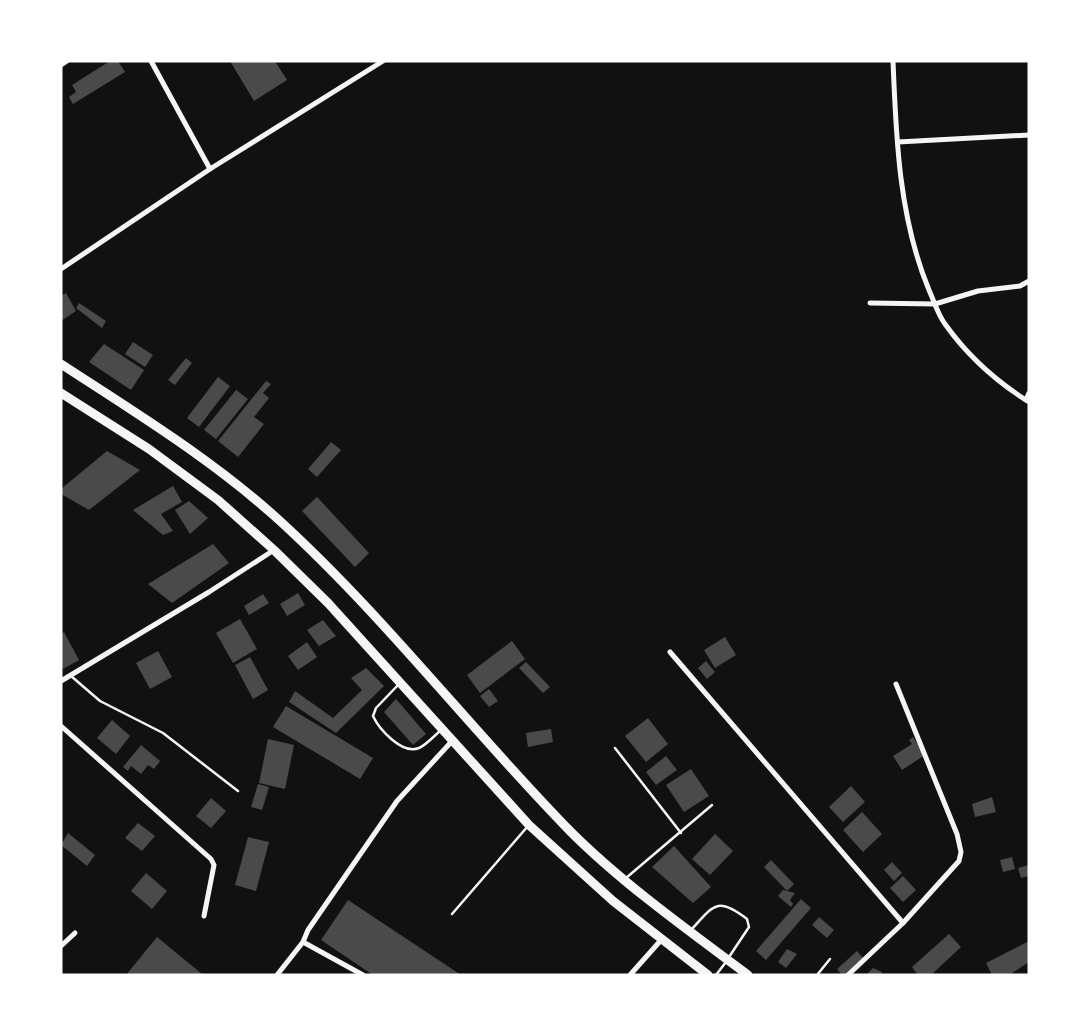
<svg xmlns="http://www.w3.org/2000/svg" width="1090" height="1036" font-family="Jost,sans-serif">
  <rect width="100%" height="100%" fill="#111"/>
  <!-- building -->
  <g fill="#4a4a4a">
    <path d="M110,61H118L125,72L73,104L69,97L76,92L72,85Z"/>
    <path d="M230,61H275L287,80L254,101Z"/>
    <path d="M66,293L76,311L61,321V296Z"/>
    <path d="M79,303L106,321L102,328L76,308Z"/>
    <path d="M133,342L153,355L145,367L125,354Z"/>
    <path d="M104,344L144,370L131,390L89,362Z"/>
    <path d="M186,358L192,363L175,385L168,380Z"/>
    <path d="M218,377L230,386L199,427L187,418Z"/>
    <path d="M266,381L271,384L263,393L269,398L254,417L264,424L238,457L218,441Z"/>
    <path d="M236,390L248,399L216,439L204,430Z"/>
    <path d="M331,442L341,450L317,477L308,469Z"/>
    <path d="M107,451L140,470L89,510L61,494V489Z"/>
    <path d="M173,486L182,502L161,514L173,531L163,535L133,510Z"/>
    <path d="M317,497L369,553L355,567L302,511Z"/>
    <path d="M189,501L208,518L190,534L175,510Z"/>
    <path d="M213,544L229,563L172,603L148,584Z"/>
    <path d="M298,593L305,605L287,616L280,604Z"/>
    <path d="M263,594L269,603L249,615L244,606Z"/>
    <path d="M240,619L257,649L233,663L216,633Z"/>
    <path d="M323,620L336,636L319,646L307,630Z"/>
    <path d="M64,632L79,660L63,669L61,665V634Z"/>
    <path d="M725,637L736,655L715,668L704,650Z"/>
    <path d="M512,641L525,659L480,693L467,675Z"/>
    <path d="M307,642L317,657L298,670L288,656Z"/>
    <path d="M158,651L172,677L150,689L136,663Z"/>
    <path d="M250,657L268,690L253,699L235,665Z"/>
    <path d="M706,661L715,672L707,679L698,668Z"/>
    <path d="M526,662L550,687L543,693L519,668Z"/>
    <path d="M366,668L384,686L336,733L289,702L295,691L333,718L362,690L351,678Z"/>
    <path d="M489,689L498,701L489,707L480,696Z"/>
    <path d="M396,699L426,734L413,745L384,712Z"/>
    <path d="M286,706L373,758L360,779L273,727Z"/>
    <path d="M648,718L668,744L646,762L625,736Z"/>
    <path d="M112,720L130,736L116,754L97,738Z"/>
    <path d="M551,729L553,742L528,747L526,733Z"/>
    <path d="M913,737L925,755L902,770L893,756L912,744L909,740Z"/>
    <path d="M268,739L294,745L285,789L259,783Z"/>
    <path d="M141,745L160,761L154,769L148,765L141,774L131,766L128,771L123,767Z"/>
    <path d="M666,756L677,770L656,785L646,772Z"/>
    <path d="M691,769L709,796L684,812L666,785Z"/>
    <path d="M258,784L269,787L262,810L251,807Z"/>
    <path d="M851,786L865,802L843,822L829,807Z"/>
    <path d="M992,797L996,812L975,817L972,804Z"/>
    <path d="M211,798L226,811L211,828L196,816Z"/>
    <path d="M862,812L882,834L863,852L843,830Z"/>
    <path d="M138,823L155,836L142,851L125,838Z"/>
    <path d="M68,833L95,855L87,866L61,845Z"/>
    <path d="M715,834L733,851L710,875L692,859Z"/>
    <path d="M248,837L269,842L256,891L235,885Z"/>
    <path d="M674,846L711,887L693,903L652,867Z"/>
    <path d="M1012,857L1015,869L1003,872L1000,860Z"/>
    <path d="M771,860L794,884L787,891L764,867Z"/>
    <path d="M892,862L902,873L894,881L884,870Z"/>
    <path d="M1029,865V876L1021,878L1018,868Z"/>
    <path d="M146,873L167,891L152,909L131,891Z"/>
    <path d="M903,876L916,890L903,902L890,888Z"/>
    <path d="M783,890L795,893L790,900L793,904L791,907L778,896Z"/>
    <path d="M801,899L811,908L766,960L756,951Z"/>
    <path d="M348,900L461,975H373L321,940Z"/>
    <path d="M819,917L834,930L827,938L812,925Z"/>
    <path d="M949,934L961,947L931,975H918L912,967Z"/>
    <path d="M157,937L202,974L201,975H126Z"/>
    <path d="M1029,941V962L1009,975H992L986,963Z"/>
    <path d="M787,949L797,954L786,968L778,962Z"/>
    <path d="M857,951L863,958L845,975H842L837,969Z"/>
    <path d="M873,968L882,972L881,975H866Z"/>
  </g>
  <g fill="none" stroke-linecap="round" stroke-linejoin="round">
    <!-- service -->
    <g stroke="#f5f5f5" stroke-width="2.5">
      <path d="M71,676L100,701L163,733L238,791"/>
      <path d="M399,684L376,708L373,716C379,729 402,755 419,748C426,745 434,736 440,731"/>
      <path d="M615,748L681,833"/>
      <path d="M626,878L712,805"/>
      <path d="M452,914L528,826"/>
      <path d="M691,930C714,905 717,896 747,919L749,927L729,957"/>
      <path d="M716,975L726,962"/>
      <path d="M817,975L830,959"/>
    </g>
    <!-- minor -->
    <g stroke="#f5f5f5" stroke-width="5">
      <path d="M151,61L210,169"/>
      <path d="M893,61C896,138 899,218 929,290C934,301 938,315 945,324C967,355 997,382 1029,402"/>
      <path d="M61,65L67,61"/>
      <path d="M898,142L1029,135"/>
      <path d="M61,269L210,169L383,61"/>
      <path d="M870,303L935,304L978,291L1020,286L1029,281"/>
      <path d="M1026,400L1029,393"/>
      <path d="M670,652L903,923"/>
      <path d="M61,681L209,592L274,550"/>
      <path d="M61,726L211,859L214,865L204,916"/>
      <path d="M61,946L75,933"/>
      <path d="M277,975L303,942"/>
      <path d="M363,975L303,942L308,930L397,801L453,740"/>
      <path d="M630,975L662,939"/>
      <path d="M848,975L903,923L959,861L961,852L957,834L896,684"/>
    </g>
    <!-- primary -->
    <g stroke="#f5f5f5" stroke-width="9">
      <path d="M61,364C136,413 213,460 280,521C385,617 472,731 571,832C622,883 689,931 748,975"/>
      <path d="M61,393L149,449L218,500L274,550L328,603L529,825L613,901L708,975"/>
    </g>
  </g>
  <!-- border -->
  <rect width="1090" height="1036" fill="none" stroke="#ffffff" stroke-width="125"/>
</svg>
